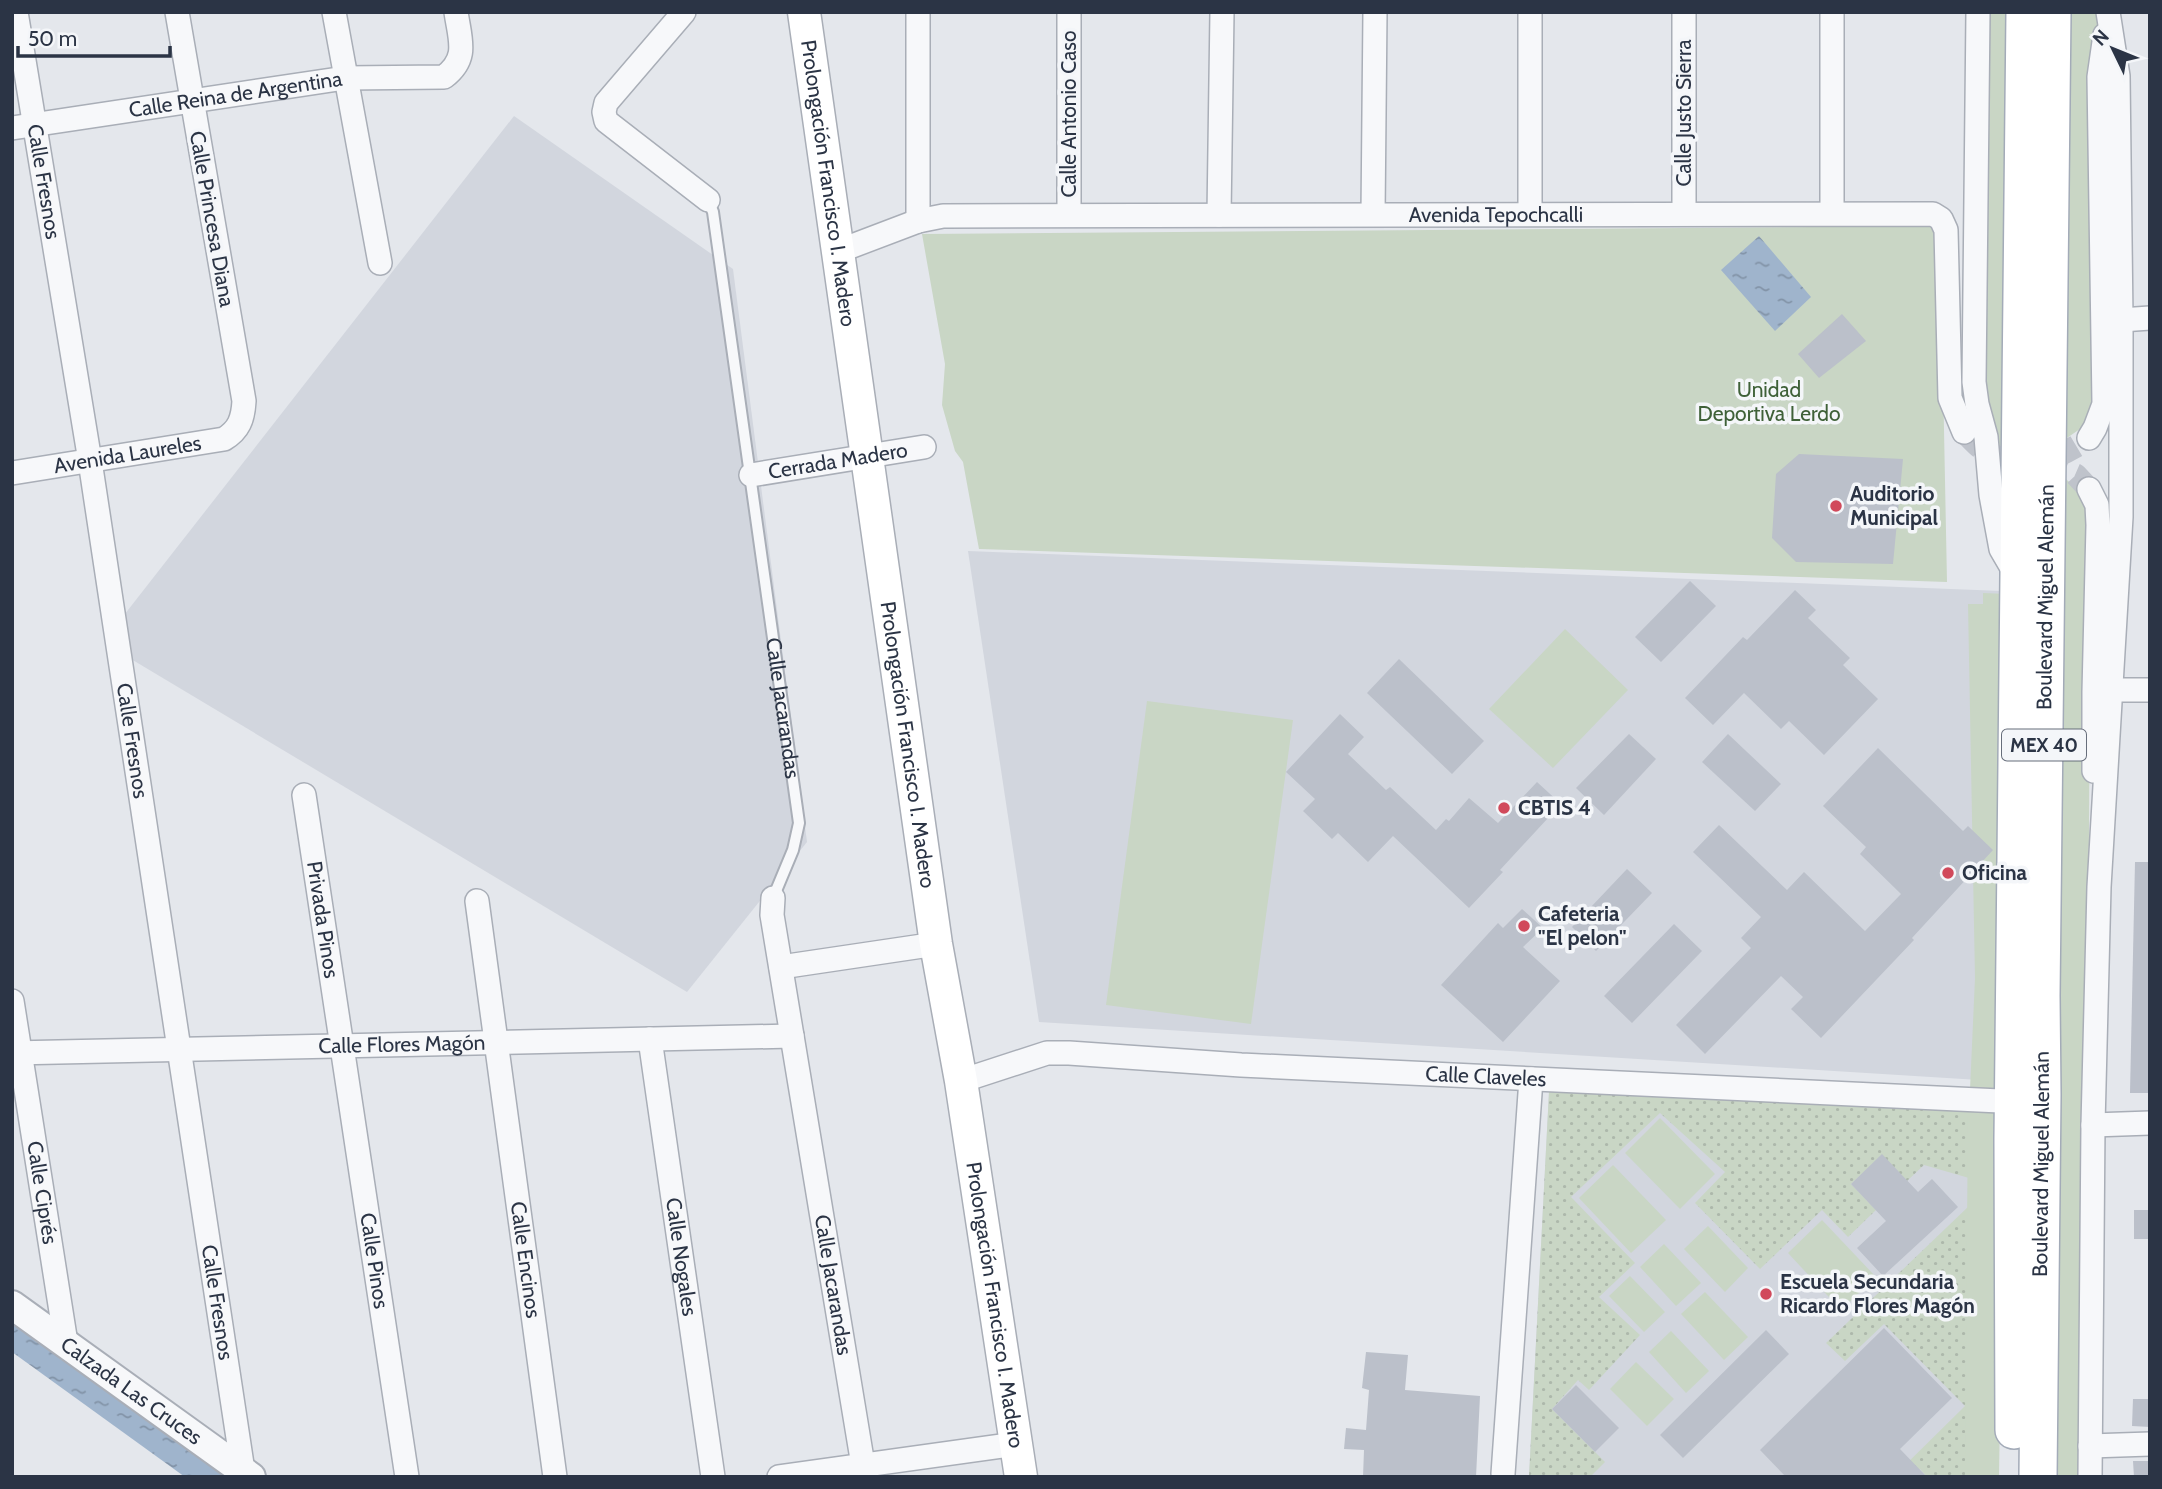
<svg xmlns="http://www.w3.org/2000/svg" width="2162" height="1489" font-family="Cabin,sans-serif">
  <defs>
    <pattern id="grass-dots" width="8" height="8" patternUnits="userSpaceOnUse" patternTransform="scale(1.75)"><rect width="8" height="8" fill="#c9d6c5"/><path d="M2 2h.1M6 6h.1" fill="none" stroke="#adb8ab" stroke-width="1.8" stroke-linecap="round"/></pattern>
    <pattern id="water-ripples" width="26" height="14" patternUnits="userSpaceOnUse" patternTransform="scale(1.75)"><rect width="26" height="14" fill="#9fb4cc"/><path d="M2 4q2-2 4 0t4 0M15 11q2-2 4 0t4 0" fill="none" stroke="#8293a7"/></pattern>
  </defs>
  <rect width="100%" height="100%" fill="#e4e7ec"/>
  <!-- built -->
  <g fill="#d2d6de">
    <path d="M514,116L733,269L807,842L687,992L126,656L121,619Z"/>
    <path d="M968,551L2002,591L1995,1081L1039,1022Z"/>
    <path d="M1549,1092L2003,1112L1982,1477H1529Z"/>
  </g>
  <!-- grass -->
  <path fill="url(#grass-dots)" d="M1549,1092L2003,1112L1982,1477H1927L1920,1469L1912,1477H1893L1965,1406L1884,1324L1845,1361L1826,1343L1970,1205L1969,1178L1924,1165L1907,1181L1882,1155L1851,1184L1876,1210L1848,1237L1822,1210L1760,1269L1695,1203L1725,1172L1660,1113L1571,1197L1635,1263L1599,1297L1640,1335L1589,1390L1578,1380L1552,1409L1605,1462L1590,1477H1529Z"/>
  <!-- green -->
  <g fill="#c9d6c5">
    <path d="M1985,12H2021L2007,461L2001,455L1980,400Z"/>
    <path d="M2056,12H2099L2096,73L2097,399L2090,422L2051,449Z"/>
    <path d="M1940,226L1947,582L979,549L963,462L955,451L942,405L945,364L922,234Z"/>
    <path d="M2054,469L2081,492L2091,508L2085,1477H2043Z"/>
    <path d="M1983,593L2007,594L2000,1091L1970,1090L1975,978L1968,604H1983Z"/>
    <path d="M1565,629L1628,690L1553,768L1489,709Z"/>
    <path d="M1147,701L1293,720L1251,1024L1106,1005Z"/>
    <path d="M1968,1106H2005L1999,1477H1965Z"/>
    <path d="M1660,1118L1715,1174L1680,1209L1625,1153Z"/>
    <path d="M1613,1165L1666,1220L1631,1253L1579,1198Z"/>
    <path d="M1822,1220L1876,1277L1841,1310L1788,1253Z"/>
    <path d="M1708,1226L1748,1268L1725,1292L1684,1249Z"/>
    <path d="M1664,1244L1701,1283L1676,1306L1640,1267Z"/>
    <path d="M1630,1276L1665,1312L1644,1332L1609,1296Z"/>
    <path d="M1705,1292L1748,1337L1724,1360L1681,1314Z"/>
    <path d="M1671,1331L1709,1371L1686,1393L1649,1352Z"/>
    <path d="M1636,1362L1674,1399L1647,1426L1610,1389Z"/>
  </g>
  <!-- water -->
  <g fill="url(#water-ripples)">
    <path d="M1759,236L1811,297L1775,331L1721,270Z"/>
    <path d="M12,1318L230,1477H185L12,1352Z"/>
  </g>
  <!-- building -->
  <g fill="#bbc0ca">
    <path d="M1842,314L1866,341L1819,378L1798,354Z"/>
    <path d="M1799,454L1903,459L1893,564L1796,562L1772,538L1776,474Z"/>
    <path d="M1690,581L1716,606L1661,662L1635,637Z"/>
    <path d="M1795,590L1816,610L1808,618L1850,658L1843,665L1878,699L1824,755L1789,721L1781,729L1744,693L1713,725L1685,698L1743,637L1747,640Z"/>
    <path d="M1399,659L1484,741L1452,774L1367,693Z"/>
    <path d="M1340,714L1364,737L1348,754L1386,790L1390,787L1436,830L1446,819L1449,821L1469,798L1498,823L1537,782L1561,804L1500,870L1503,872L1469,908L1393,836L1368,862L1338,833L1332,839L1303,811L1315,799L1286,772Z"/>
    <path d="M1629,734L1656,759L1604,815L1576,788Z"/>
    <path d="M1728,734L1781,784L1755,811L1702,762Z"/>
    <path d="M1878,748L1963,831L1968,826L1993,850L1912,938L1914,940L1821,1038L1791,1009L1803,997L1781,976L1705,1054L1676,1025L1751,948L1741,938L1761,917L1693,852L1719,825L1787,890L1804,872L1865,931L1901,894L1860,854L1866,847L1823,806Z"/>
    <path d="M2135,862H2150V1093H2130Z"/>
    <path d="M1627,869L1652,893L1596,951L1572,927Z"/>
    <path d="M1522,909L1543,928L1523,947L1560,981L1503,1042L1441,985L1498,923L1503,928Z"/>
    <path d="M1674,924L1702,951L1632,1023L1604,996Z"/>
    <path d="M1882,1154L1918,1192L1932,1179L1958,1207L1883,1276L1857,1248L1886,1221L1851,1184Z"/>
    <rect x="2134" y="1210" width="16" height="29"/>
    <path d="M1884,1328L1952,1398L1900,1449L1927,1477H1786L1760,1450Z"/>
    <path d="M1766,1330L1789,1354L1683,1458L1660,1435Z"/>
    <path d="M1366,1352L1408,1355L1405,1390L1480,1396L1476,1477H1363L1364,1450L1344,1449L1346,1428L1366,1430L1369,1390L1362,1388Z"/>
    <path d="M1576,1385L1619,1428L1595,1452L1552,1409Z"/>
    <path d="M2133,1399H2150V1427L2132,1426Z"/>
    <path d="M2133,1461H2150V1477H2134Z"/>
  </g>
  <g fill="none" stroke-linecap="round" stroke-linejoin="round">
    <!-- minor-tunnel -->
    <g stroke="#bfc3cb" stroke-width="23" stroke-dasharray="23 11" stroke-linecap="butt">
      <path d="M1964,432C1971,438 1977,446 1985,451C2022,473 2056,461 2089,438"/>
      <path d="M2044,461L2076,475L2089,489"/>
    </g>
    <!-- service casing -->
    <g stroke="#a9aeb7" stroke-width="14">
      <g id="service">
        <path id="s1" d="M708,200L713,212L799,823L793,850L773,898"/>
      </g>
    </g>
    <!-- minor casing -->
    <g stroke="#a9aeb7" stroke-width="26">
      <g id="minor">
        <path id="s2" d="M16,12L90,461L243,1471"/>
        <path d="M334,12L380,263"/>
        <path d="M684,12L606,103L604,112L606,121L708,200"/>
        <path d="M918,12V221"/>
        <path d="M1069,12V215"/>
        <path d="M1832,12V213"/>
        <path d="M1978,12L1974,382L1977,404L1986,437L1991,495L2001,549L2015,573"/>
        <path id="s3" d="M12,128L345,78L444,77C469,58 460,40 456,12"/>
        <path d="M1684,213V12"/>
        <path d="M1373,214L1375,12"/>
        <path d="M1530,214V12"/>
        <path d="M1219,215L1222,12"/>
        <path id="s4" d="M839,251L918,221L943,216L1933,214L1941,219L1946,230L1950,398L1964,432"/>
        <path d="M2121,320L2150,318"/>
        <path d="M2089,438L2095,428L2104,404L2099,77L2105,35"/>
        <path id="s5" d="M12,473L224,439C239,430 243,419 244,401L177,12"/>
        <path id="s6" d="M751,475L924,447"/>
        <path d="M2089,489L2097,505L2098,525L2094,692V771"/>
        <path d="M2112,690H2150"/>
        <path id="s7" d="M304,795L407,1477"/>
        <path id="s8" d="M773,898L772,915L865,1477"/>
        <path id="s9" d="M477,901L555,1477"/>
        <path d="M781,967L936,944"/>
        <path id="s10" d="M12,1001L66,1343"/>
        <path id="s11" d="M650,1039L713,1477"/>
        <path id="s12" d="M12,1053L792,1036"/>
        <path id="s13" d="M961,1081L1047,1053H1069L1241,1065L2000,1101L2015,1095"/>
        <path d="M2093,1125L2150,1123"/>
        <path d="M2090,1446L2150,1444"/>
        <path d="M1503,1474L1531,1079"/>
        <path d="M779,1477L1016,1444"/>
        <path d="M2090,1477L2093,1125L2099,887L2121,517V320L2118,76L2108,12"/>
      </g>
    </g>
    <!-- tertiary casing -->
    <g stroke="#a9aeb7" stroke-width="32">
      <g id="tertiary">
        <path id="s14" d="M12,1305L251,1477"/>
      </g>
    </g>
    <!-- secondary casing -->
    <g stroke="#a9aeb7" stroke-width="35">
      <g id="secondary">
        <path id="s15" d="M804,12L936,944L961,1081L1021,1477"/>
      </g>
    </g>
    <!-- primary casing -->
    <g stroke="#a3abb8" stroke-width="40">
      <g id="primary">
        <path d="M2014,1430L2013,1139L2025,12"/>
        <path id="s16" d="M2038,1477L2042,1095L2041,996L2052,12"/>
      </g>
    </g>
    <!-- service -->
    <use href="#service" stroke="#f7f8fa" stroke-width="10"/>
    <!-- minor -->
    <use href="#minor" stroke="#f7f8fa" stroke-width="23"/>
    <!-- tertiary -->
    <use href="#tertiary" stroke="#f7f8fa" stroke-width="28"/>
    <!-- secondary -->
    <use href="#secondary" stroke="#fff" stroke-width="32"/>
    <!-- primary -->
    <use href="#primary" stroke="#fff" stroke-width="37"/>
  </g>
  <!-- markers -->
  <g fill="#d1495b" stroke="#f4f6f9" stroke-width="2.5">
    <circle cx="1836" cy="506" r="7"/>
    <circle cx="1504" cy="808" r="7"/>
    <circle cx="1948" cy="873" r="7"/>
    <circle cx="1524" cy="926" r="7"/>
    <circle cx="1766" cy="1294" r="7"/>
  </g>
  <g text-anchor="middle" stroke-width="7" stroke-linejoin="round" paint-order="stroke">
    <!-- shield labels -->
    <rect fill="#f4f6f9" stroke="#676e7b" stroke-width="2" x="2002" y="729.5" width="84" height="31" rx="5"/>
    <g font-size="19" font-weight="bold" fill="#2b3445">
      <text x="2044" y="752">MEX 40</text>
    </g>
    <!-- street labels -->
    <g font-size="21" fill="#2b3445" stroke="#f4f6f9">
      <text dy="7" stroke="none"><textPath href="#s3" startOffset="226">Calle Reina de Argentina</textPath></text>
      <text transform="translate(1684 113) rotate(-90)" y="7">Calle Justo Sierra</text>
      <text transform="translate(1069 114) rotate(-90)" y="7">Calle Antonio Caso</text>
      <text dy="7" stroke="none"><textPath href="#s2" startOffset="172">Calle Fresnos</textPath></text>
      <text dy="7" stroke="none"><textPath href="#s15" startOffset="173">Prolongación Francisco I. Madero</textPath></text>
      <text dy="7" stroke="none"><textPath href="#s4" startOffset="663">Avenida Tepochcalli</textPath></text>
      <text transform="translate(212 219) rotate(80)" y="7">Calle Princesa Diana</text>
      <text dy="7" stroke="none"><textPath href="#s5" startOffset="117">Avenida Laureles</textPath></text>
      <text dy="7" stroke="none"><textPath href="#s6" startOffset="88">Cerrada Madero</textPath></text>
      <text dy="7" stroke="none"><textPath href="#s16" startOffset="880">Boulevard Miguel Alemán</textPath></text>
      <text dy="7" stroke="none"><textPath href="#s1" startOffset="514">Calle Jacarandas</textPath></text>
      <text dy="7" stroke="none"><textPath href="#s2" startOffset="738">Calle Fresnos</textPath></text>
      <text dy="7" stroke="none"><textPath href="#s15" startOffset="740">Prolongación Francisco I. Madero</textPath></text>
      <text dy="7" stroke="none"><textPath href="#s7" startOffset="126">Privada Pinos</textPath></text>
      <text dy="7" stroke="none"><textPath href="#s12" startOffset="390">Calle Flores Magón</textPath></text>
      <text dy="7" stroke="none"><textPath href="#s13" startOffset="530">Calle Claveles</textPath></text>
      <text dy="7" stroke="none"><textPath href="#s16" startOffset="313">Boulevard Miguel Alemán</textPath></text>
      <text dy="7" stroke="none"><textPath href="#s10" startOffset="194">Calle Ciprés</textPath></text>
      <text dy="7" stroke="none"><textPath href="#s11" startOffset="220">Calle Nogales</textPath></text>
      <text dy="7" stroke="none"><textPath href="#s9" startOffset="362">Calle Encinos</textPath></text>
      <text dy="7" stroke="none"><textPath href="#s7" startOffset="471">Calle Pinos</textPath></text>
      <text dy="7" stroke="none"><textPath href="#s8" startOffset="392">Calle Jacarandas</textPath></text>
      <text dy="7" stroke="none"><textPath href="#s2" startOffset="1306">Calle Fresnos</textPath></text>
      <text dy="7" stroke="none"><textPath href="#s15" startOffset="1307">Prolongación Francisco I. Madero</textPath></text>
      <text dy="7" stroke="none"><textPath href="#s14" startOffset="147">Calzada Las Cruces</textPath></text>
    </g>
    <!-- park labels -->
    <g font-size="21" fill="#3f6138" stroke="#f4f6f9">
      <text x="1769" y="397">Unidad<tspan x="1769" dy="24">Deportiva Lerdo</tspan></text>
    </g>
    <!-- poi labels -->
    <g font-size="21" font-weight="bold" fill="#2b3445" stroke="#f4f6f9" text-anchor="start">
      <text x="1850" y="501">Auditorio<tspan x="1850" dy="24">Municipal</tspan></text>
      <text x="1518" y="815">CBTIS 4</text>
      <text x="1962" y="880">Oficina</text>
      <text x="1538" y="921">Cafeteria<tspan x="1538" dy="24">"El pelon"</tspan></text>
      <text x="1780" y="1289">Escuela Secundaria<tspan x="1780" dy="24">Ricardo Flores Magón</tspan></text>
    </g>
  </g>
  <!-- border -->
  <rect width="2162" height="1489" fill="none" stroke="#2b3445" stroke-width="28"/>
  <!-- north arrow -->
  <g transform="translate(2113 49) rotate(313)" stroke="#f4f6f9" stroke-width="5" paint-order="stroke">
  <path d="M0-5L12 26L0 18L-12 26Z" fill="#2b3445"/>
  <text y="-10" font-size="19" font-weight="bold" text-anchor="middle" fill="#2b3445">N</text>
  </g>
  <!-- scale -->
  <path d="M18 46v10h152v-10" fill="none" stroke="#2b3445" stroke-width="3.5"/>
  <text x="28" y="46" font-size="21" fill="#2b3445" stroke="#f4f6f9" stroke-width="5" paint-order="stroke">50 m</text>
</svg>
